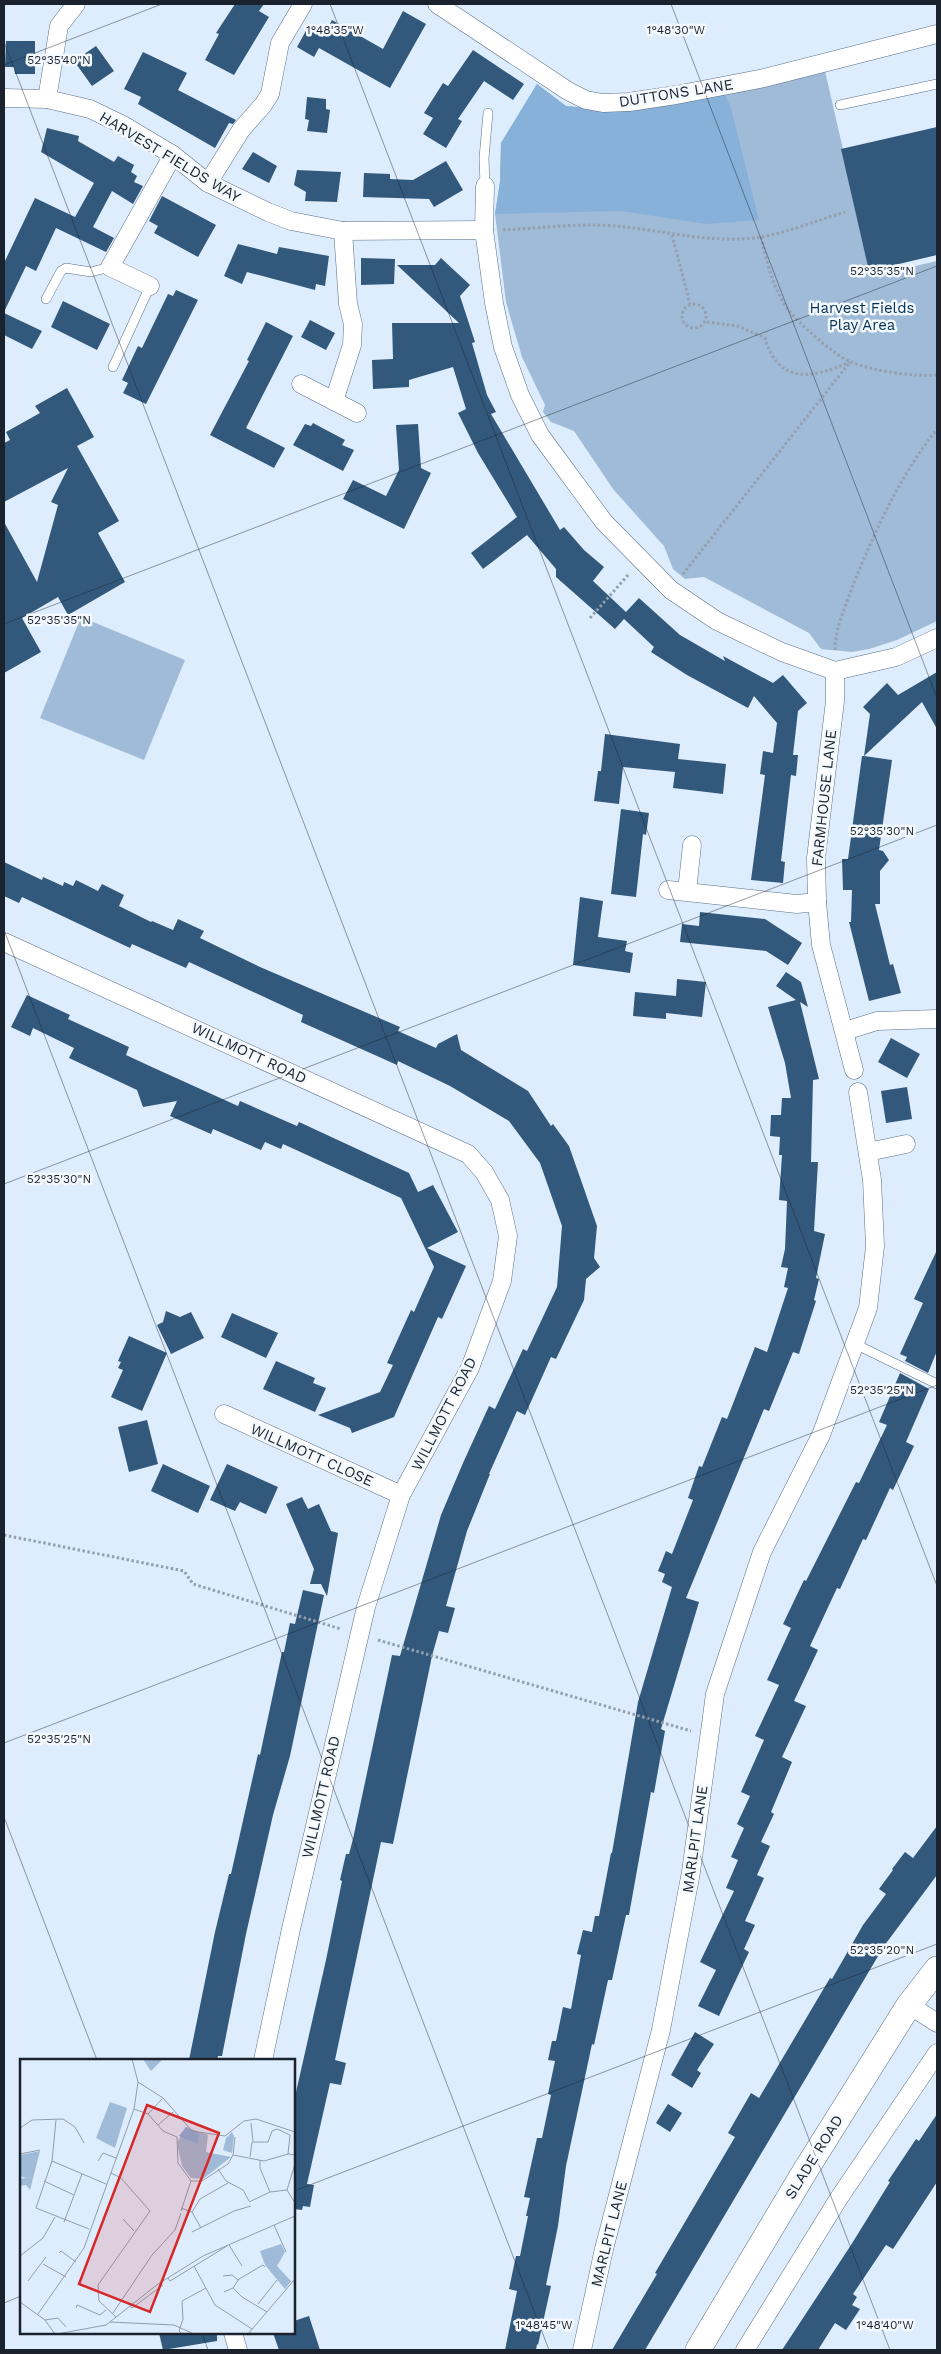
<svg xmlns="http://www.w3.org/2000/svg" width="941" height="2354" font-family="'Work Sans',sans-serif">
  <rect width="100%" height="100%" fill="#deedfd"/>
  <!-- green -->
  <g fill="#a0bbd7">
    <path d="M825,71L872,276L937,261V621L897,640L869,649L852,652L821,649L809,633L704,577L685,579L673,569L664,546L613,489L574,431L551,422L543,412L545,405L522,357L506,302L495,214L500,182L501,143L537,84L566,106L617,111Z"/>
    <path d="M81,617L185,660L144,760L40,718Z"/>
  </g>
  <!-- forest -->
  <path fill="#88b1da" d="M537,84L566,106L617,111L725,94L731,108L759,220L706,224L621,211L495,214L500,182L501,143Z"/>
  <!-- building -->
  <g fill="#32587c">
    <path d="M235,4H264L259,11L269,17L234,75L205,60L219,34L216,33Z"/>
    <path d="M403,11L426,24L390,88L319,48L314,57L297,47L307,29L323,37L332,20L383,49Z"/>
    <path d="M6,41H35V74H15L14,67H5Z"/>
    <path d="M96,46L114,71L92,86L74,61Z"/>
    <path d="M473,50L524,84L513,100L484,81L458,119L462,121L446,148L423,134L433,118L424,113L443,83L448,86Z"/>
    <path d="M143,52L187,73L178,90L236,120L233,124L229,123L215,148L138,104L141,97L124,89Z"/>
    <path d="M307,97L326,99V109L330,110L327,133L307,131L309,120L305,119Z"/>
    <path d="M937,127V255L869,271L841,149Z"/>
    <path d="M47,128L79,136L78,141L114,162L118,156L134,165L131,172L137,176L134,182L143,186L133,204L112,191L93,227L114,238L106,252L56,228L36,271L26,266L4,312V263L35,198L75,217L94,183L41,152Z"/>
    <path d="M253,152L277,166L269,183L242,169Z"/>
    <path d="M446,161L463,190L434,207L429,199L363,197L364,173L390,174V179L413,180Z"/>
    <path d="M297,170L341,172L337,202L305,201L306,192L294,185Z"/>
    <path d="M162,196L216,225L198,257L154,233L158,226L149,221Z"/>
    <path d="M238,244L277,254L279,247L329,256L325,286L316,284L315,290L247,272L242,284L224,276Z"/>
    <path d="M361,258L395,259L394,284L361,285Z"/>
    <path d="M441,258L470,285L460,296L475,342L472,343L487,395L496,412L491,414L560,530L564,527L584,550L604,567L593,581L626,612L639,598L680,635L725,661L723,656L773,683L783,675L807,703L798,711L793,755H798L796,776L791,775L781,861L785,862L783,883L751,880L765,775L760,774L763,751L773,753L777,723L754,696L748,708L687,675L651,652L654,647L624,619L615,629L556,577V569L527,535L483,569L471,553L517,517L478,453L458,413L466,409L453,367L409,380V387L373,389L372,360L393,359L392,323H459L397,265H435Z"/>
    <path d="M176,290L198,300L146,404L123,393L128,383L122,380L138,346L142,348L168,294L173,296Z"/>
    <path d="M63,301L110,324L97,350L51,327Z"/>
    <path d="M4,313L42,331L32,349L4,335Z"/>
    <path d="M310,320L335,333L326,350L301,337Z"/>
    <path d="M266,322L293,336L246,428L285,448L274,468L210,435L249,361L247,360Z"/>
    <path d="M67,388L94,437L77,446L119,521L98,533L125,582L68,615L58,597L22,618L41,652L4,673V522L37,582L58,505L51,502L68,468L4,502V443L10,440L6,432L40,413L35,406Z"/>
    <path d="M313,423L345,440L342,445L354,450L343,471L293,445L305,424L311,426Z"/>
    <path d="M418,424L421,468L431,473L404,529L343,499L353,480L386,496L399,470L396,425Z"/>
    <path d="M937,672V729L922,702L864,756L892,760L879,850L883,851L889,860L880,871V904H875L890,965L893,964L901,993L869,1001L849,922H851L852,890H843L842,859H848L862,756H864L870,714L863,707L887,683L898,695Z"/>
    <path d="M605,734L680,744L678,759L726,764L723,794L673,788L675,772L623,767L619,804L594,801L598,771H601Z"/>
    <path d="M621,809L649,813L646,835L643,834L636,897L611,894Z"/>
    <path d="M4,862L42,880L43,877L63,886L64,882L73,886L76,880L98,891L102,884L124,895L119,906L151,922L152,921L173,930L178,919L204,931L200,938L260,967L400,1027L398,1031L436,1048L438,1044L457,1034L461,1050L528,1091L551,1126L553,1124L569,1146L597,1226L594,1258L600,1267L586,1279L584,1300L556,1359L551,1357L525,1415L517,1411L489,1474H490L467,1531L446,1606L455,1608L448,1633L439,1631L432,1656L393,1844L381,1842L335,2060L346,2063L341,2085L330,2083L307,2184L314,2185L310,2207L303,2206L302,2210L294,2209V2101L326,1960L342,1881L340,1880L346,1854H349L353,1839L392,1655L400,1656L441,1515L463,1463L489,1406L495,1409L523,1349L527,1351L557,1287L562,1226L540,1163L509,1121L450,1086L398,1061L397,1065L301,1022L303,1015L189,962L186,968L132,944L130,948L22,897L19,903L4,896Z"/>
    <path d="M580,897L603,901L598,937L627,941L625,951L633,953L630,973L573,965Z"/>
    <path d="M700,912L765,919L802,943L788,965L766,951L680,942L682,924L699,926Z"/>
    <path d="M786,972L801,982L808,1007L800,1002L819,1079L813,1080L811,1162H818L814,1231L825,1234L816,1278L819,1279L814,1300L816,1301L799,1354L793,1352L769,1411L764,1409L686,1598L699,1602L661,1729L665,1731L654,1793L651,1792L629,1915H626L612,1980H608L594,2045L592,2044L566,2166L558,2226L546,2285L551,2286L538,2345L537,2344L536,2350H505L517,2291L509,2289L516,2256H520L528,2216H526L530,2198L524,2197L537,2138H542L551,2095L548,2094L555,2061L548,2060L552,2041H556L563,2007L571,2009L581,1955L577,1954L583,1930L592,1932L595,1916H599L611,1853H612L638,1702L672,1587L662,1582L665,1574L658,1571L666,1551L672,1554L693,1500L688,1498L699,1466L702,1467L722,1417L727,1419L755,1347L767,1352L788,1288L784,1287L788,1268L781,1267L785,1249L787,1201L779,1200L782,1155H779L780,1137L770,1136L771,1115H781L782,1098H791L785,1063L768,1007L796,1000L776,986Z"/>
    <path d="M677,979L706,982L702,1017L666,1013V1019L633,1016L635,992L676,996Z"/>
    <path d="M27,995L70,1015L68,1019L129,1047L126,1055L154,1068L238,1106L240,1101L297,1126L299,1122L409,1173L418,1192L433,1185L458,1232L427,1248L466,1266L442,1319L438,1317L394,1417L352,1433L350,1428L318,1415L380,1392L393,1365L387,1363L411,1310L414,1312L434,1267L401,1198L283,1144L281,1149L265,1142L261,1150L213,1129L211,1134L170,1116L177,1101L143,1107L137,1090L69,1058L74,1048L33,1028L30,1036L11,1027Z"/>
    <path d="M891,1038L920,1054L907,1078L878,1062Z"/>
    <path d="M907,1087L912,1119L886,1123L881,1091Z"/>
    <path d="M937,1250V1351L928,1373L905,1361L907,1357L900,1354L923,1303L914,1299Z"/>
    <path d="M166,1311L180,1317L191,1312L204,1338L171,1354L157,1325L163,1322Z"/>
    <path d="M232,1313L278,1333L266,1358L221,1337Z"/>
    <path d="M129,1336L167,1353L142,1411L111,1397L123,1370L118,1368L121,1362L118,1361Z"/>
    <path d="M276,1361L315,1378L313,1383L326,1388L315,1412L263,1389Z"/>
    <path d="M900,1373L929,1389L906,1442L914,1446L893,1490L890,1488L866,1540L863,1539L840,1589L837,1588L810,1646L818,1650L794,1701L806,1706L782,1757L792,1762L771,1812L774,1814L761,1842L770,1846L757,1875L764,1878L745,1921L755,1925L744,1949L749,1952L719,2016L698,2006L716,1970L700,1962L734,1891L726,1888L738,1860L731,1857L744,1828L737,1824L750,1796L741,1792L764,1740L755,1736L779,1685L767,1680L791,1628L783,1624L804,1580L806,1581L856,1482L859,1483L887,1425L879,1422Z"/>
    <path d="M147,1420L158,1464L129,1472L118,1427Z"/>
    <path d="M163,1464L210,1486L198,1513L151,1491Z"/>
    <path d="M227,1464L278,1487L266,1514L240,1502L235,1511L210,1500Z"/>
    <path d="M302,1497L308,1509L319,1504L331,1531L338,1533L327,1596L321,1584H310L314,1569L286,1504Z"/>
    <path d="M303,1590L324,1595L290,1756L273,1815L246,1934L222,2056H218L217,2060H189L215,1932L229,1874H231L258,1754L260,1755L282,1652H284L290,1623L295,1624Z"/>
    <path d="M937,1826V1875L884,1946L645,2350H612L657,2274L655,2273L735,2137L728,2133L751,2093L759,2098L830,1978L832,1979L863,1925L886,1894L879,1889L893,1870L892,1869L905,1852L913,1858Z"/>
    <path d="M695,2032L714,2044L697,2070L701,2073L692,2088L671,2075Z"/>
    <path d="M668,2104L682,2113L670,2132L656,2123Z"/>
    <path d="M937,2114V2182L893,2249L886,2245L853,2294L857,2297L852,2305L860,2309L846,2330L835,2323L818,2350H782L851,2245L890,2182L888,2181L916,2139L919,2141Z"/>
    <path d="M309,2316L320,2350H279L273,2333H294V2321Z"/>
    <path d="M159,2333H217V2341L163,2350Z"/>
  </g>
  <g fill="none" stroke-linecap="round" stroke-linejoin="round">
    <!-- lane casing -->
    <g stroke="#5a7087" stroke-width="10">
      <g id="lane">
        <path d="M840,105L937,84"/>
        <path d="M485,186L484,158L488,113"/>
        <path d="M46,299L61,271L66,268L91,272L110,267"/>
        <path d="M113,367L150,286"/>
        <path d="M855,1344L937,1384"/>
      </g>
    </g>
    <!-- street casing -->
    <g stroke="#5a7087" stroke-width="19">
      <g id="street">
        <path d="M437,4L568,91L586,100L603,103L629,102L676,95L764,78L937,34"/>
        <path d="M4,98L47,99L90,109L123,125L173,155L208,183L268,212L291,221L343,231L484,230L494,303L503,347L520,395L540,435L604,522L671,590L717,621L782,652L835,671L896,657L937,638"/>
        <path d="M47,99L59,26L76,4"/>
        <path d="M208,183L241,130L263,105L270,94L280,43L303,4"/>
        <path d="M484,230L485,186"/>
        <path d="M150,286L110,267L173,155"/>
        <path d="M301,384L357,413"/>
        <path d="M334,401L352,345L353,324L348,304L343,231"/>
        <path d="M835,671V701L816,858L817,902L821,945L854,1070"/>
        <path d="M668,890L797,904L817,902"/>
        <path d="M687,891L692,845"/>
        <path d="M4,942L468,1154L484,1172L500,1200L508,1236L502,1281L470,1368L401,1495L366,1607L291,1929L263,2060"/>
        <path d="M845,1031L877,1021L937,1019"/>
        <path d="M868,1152L906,1144"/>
        <path d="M224,1414L401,1495"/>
        <path d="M909,2005L937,2023"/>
        <path d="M233,2333L238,2350"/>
        <path d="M582,2350L604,2249L661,2030L691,1872L715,1694L762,1552L821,1435L868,1308L875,1246L872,1180L858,1092"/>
        <path d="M745,2350L839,2198L937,2053"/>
      </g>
    </g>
    <!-- secondary casing -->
    <g stroke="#5a7087" stroke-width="26">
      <path id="secondary" d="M698,2350L805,2171L909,2005L937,1969"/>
    </g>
    <!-- path -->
    <g stroke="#939fad" stroke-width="3" stroke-dasharray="2.5 2.5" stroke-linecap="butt">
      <path d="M503,230C543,228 585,222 625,227C670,232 715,244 761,237C789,232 818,220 845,212"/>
      <path d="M672,235L690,304"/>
      <path d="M761,237C767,261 772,287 787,308C798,323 834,355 851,362C872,371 915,377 937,375"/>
      <circle cx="694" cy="316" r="12"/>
      <path d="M707,322L738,326L765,338C779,386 813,378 850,362"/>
      <path d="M683,574L850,362"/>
      <path d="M590,618L629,574"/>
      <path d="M835,650C835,626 847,603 855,580C878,525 900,476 937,429"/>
      <path d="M4,1535L184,1571L193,1584L341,1629"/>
      <path d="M378,1640L691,1731"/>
    </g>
    <!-- lane -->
    <use href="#lane" stroke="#fff" stroke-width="9"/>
    <!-- street -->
    <use href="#street" stroke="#fff" stroke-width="18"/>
    <!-- secondary -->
    <use href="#secondary" stroke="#fff" stroke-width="25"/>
  </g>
  <!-- ticks -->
  <path fill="none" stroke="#1a232d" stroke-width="1" stroke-opacity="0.45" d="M330,4L937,1586M671,4L937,698M4,42L890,2350M4,65L162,4M4,624L937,266M4,930L549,2350M4,1184L937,825M4,1743L937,1385M4,1817L97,2060M294,2191L937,1944M4,2303L21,2296M202,2333L208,2350"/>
  <g text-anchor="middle" stroke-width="5" stroke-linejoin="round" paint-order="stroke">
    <!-- street labels -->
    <g font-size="15" fill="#1a232d" stroke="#f4f9fe">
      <text transform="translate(676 93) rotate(-9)" y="5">DUTTONS LANE</text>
      <text transform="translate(170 157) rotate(31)" y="5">HARVEST FIELDS WAY</text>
      <text transform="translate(824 798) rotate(-84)" y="5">FARMHOUSE LANE</text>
      <text transform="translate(249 1053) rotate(25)" y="5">WILLMOTT ROAD</text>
      <text transform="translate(444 1414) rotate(-63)" y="5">WILLMOTT ROAD</text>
      <text transform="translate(312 1455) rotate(24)" y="5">WILLMOTT CLOSE</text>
      <text transform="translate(321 1797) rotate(-77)" y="5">WILLMOTT ROAD</text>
      <text transform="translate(695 1839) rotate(-82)" y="5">MARLPIT LANE</text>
      <text transform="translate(814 2157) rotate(-58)" y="5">SLADE ROAD</text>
      <text transform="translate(609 2234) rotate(-76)" y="5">MARLPIT LANE</text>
    </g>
    <!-- park labels -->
    <g font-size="15" fill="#013157" stroke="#f4f9fe">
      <text x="862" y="313">Harvest Fields<tspan x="862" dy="17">Play Area</tspan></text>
    </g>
  </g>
  <!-- overview -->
  <g transform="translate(20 2059)">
    <rect width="275" height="275" fill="#deedfd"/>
    <path d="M123,0H143L131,12ZM90,43L107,49L95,89L76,79ZM166,68L188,76L186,93L211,98L183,120L171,119L162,107L157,84ZM212,73L214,77L212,94L203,91L206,79ZM20,92L10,131L6,126L0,127V120L6,119L0,117V96ZM261,185L265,193L257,207L271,222L265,230L245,206L240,192Z" fill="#a0bbd7"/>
    <path d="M166,68L179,75L178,85L159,77Z" fill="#88b1da"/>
    <path fill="none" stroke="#909caa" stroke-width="1" d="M118,23L143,39L172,72L205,77L224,62L236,60L275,73M114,50L128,55L143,72L157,78L158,104L171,122H182L208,105L213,96L215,78M128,55L142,40M36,61L32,102L86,125M231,64L233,82M138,66L153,53M0,69L12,61L43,60L55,68L64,84M0,95L20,91M213,96L244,102L268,95L275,96M230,98L232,83H248L252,72L257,70L270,76L268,95M240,101V109L250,133M32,102L16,149L69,170M78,102L83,94L96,99M198,110L206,122L223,131L229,142M91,114L101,119L130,152L78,226L79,242L96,258M24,122L54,136M267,131L275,144M229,143L250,133L267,131L275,105M161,149L172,153L181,169M161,152L171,122M172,153L180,140L208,124M103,160L114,172M44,163L62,115M254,166L266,193M172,173L214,152L231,147M209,186L222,207M39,194L41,192L56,203M0,197L23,179L35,158M23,205L46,218M174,207L195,246L232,270M203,217L212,216L218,221M148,219L150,222L207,187M8,222L26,198M213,229L222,238L247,253M204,233L213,229L219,220L243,206L245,208M0,243L25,261L35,275M238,245L257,221M109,247L112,249L143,226M56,249L57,246L80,256L86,251M93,254L132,196L155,171L161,154M18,255L64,189L114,50L118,23L112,0M25,261L38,259L46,268M90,263L154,266L174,275M37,275L86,266L138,225L183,197L275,157M162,275L159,272L163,260L162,242L186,229M228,275L275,220"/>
    <path fill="#d62828" fill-opacity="0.15" stroke="#d62828" stroke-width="2.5" d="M127,46L199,74L130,253L59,225Z"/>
    <rect width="275" height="275" fill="none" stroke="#1a232d" stroke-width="2.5"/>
  </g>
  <g font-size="12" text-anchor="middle" fill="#1a232d" stroke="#f4f9fe" stroke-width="5" stroke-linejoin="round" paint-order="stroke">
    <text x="335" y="34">1°48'35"W</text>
    <text x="676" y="34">1°48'30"W</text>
    <text x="59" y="64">52°35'40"N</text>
    <text x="882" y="275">52°35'35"N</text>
    <text x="59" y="624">52°35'35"N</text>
    <text x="882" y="835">52°35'30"N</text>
    <text x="59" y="1183">52°35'30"N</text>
    <text x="882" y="1394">52°35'25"N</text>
    <text x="59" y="1743">52°35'25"N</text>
    <text x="882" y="1954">52°35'20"N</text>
    <text x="544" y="2329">1°48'45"W</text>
    <text x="885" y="2329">1°48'40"W</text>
  </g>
  <!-- border -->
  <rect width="941" height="2354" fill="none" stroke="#1a232d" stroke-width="10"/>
</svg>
